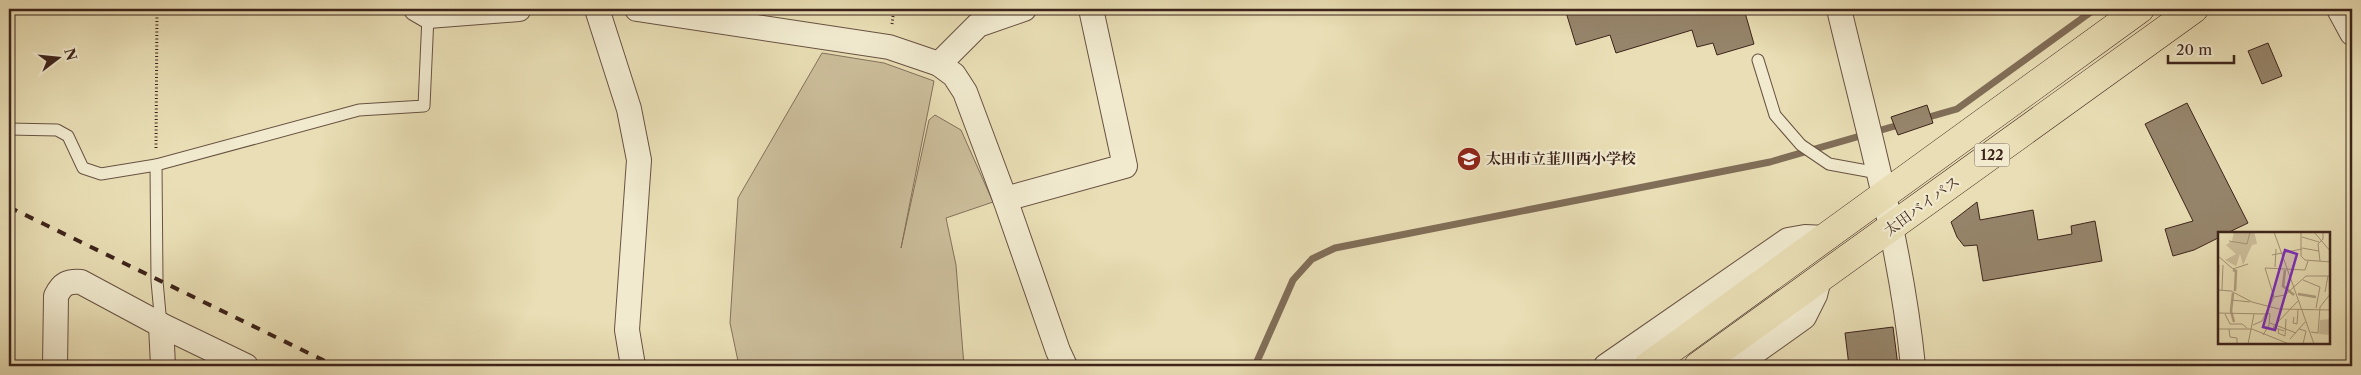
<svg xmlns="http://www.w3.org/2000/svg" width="2361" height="375" font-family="'Libre Caslon Text','Noto Serif JP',serif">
  <rect width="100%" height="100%" fill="#e9deb5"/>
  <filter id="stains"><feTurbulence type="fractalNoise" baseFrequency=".004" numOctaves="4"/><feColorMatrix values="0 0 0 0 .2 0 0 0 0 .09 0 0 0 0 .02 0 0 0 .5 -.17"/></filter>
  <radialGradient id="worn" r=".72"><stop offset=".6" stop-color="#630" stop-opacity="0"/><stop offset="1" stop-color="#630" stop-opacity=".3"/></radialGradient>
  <!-- green -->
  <path fill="#ccbe9b" stroke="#84715b" d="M822,53L884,63L934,81L901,248L929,120L935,115L961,130L993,202L946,218L956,265L964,366H739L730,323L738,198Z"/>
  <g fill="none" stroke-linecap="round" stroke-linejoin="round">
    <!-- stream -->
    <g stroke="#816e58" stroke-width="7">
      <path d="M1922,119L1957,109L2095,9"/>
      <path d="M1255,366L1293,280L1312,259L1335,248L1770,162L1902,124"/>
    </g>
  </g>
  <!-- building -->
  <g fill="#96856b" stroke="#3d241b">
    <path d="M1565,9H1744L1754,44L1717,55L1713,43L1697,47L1692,30L1616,53L1610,35L1576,45Z"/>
    <path d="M2268,43L2282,76L2262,84L2248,51Z"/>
    <path d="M2187,103L2248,223L2225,234H2220V237L2194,250L2173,256L2165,229L2193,221L2145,124Z"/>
    <path d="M1927,105L1933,123L1898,135L1891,117Z"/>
    <path d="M1977,202L1980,220L2033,210L2038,240L2072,234L2071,226L2095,221L2102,261L1983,281L1977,245L1964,246L1957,237L1951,222Z"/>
    <path d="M1893,327L1898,366H1849L1845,333Z"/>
  </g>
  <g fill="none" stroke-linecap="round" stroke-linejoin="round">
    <!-- lane casing -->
    <g stroke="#685242" stroke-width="13">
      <g id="lane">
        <path d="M1758,60L1775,115L1801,145L1829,164L1878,173"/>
        <path d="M9,129L57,130L68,136L83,168L101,174L156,165L359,110L424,106L428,16"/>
        <path d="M156,165L157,281L161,325"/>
      </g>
    </g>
    <!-- street casing -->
    <g stroke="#685242" stroke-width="26">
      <g id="street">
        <path d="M416,9L428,16L519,9"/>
        <path d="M597,9L629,109L639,160L627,330L633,366"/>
        <path d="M637,9L889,47L939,64L954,75L965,92L1005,199L1058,351L1065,366"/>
        <path d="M1839,9C1867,127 1901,245 1913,366"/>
        <path d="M2339,9L2352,33"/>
        <path d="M939,64L978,25L1024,9"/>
        <path d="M1005,199L1125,166L1091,9"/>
        <path d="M161,325L163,366"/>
        <path d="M55,366L56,296C62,284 67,281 81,282L161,325L246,366"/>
        <path d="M1606,366L1788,240L1805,237L1826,238"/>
        <path d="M1735,366L1804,317L1815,295L1819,279"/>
      </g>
    </g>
    <!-- highway casing -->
    <g stroke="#3d241b" stroke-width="29">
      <g id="highway">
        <path d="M1648,366L2140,9"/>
        <path d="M1698,366L2194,9"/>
      </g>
    </g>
    <!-- path -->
    <g stroke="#3d241b" stroke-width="3" stroke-dasharray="1 2.5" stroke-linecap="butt">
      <path d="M892,24L894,9"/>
      <path d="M156,148L157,9"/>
    </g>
    <!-- lane -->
    <use href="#lane" stroke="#f1eacf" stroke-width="11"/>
    <!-- street -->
    <use href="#street" stroke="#f1eacf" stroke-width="24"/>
    <!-- highway -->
    <use href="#highway" stroke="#e9deb5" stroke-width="28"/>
    <!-- rail -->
    <path stroke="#3d241b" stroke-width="4" stroke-dasharray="9 9" stroke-linecap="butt" d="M9,207L335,366"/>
  </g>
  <!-- icons -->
  <defs>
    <g id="school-disc" transform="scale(1.25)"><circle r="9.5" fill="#8f2418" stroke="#f1eacf"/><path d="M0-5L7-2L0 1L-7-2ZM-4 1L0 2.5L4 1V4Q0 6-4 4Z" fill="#fff"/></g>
  </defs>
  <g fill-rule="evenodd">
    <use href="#school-disc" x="1469" y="159"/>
  </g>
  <g text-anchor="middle" stroke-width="4.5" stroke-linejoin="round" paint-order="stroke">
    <!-- shield labels -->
    <rect fill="#f1eacf" stroke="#735f51" stroke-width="1" x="1974.5" y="143.5" width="35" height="23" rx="4"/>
    <g font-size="14" font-weight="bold" fill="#3d241b">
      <text x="1992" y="160">122</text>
    </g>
    <!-- poi labels -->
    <g font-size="15" font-weight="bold" fill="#3d241b" stroke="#f1eacf" text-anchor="start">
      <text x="1486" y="164">太田市立韮川西小学校</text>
    </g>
    <!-- street labels -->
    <g font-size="15" fill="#3d241b" stroke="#f1eacf">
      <text transform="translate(1922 206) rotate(-36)" y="5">太田バイパス</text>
    </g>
  </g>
  <!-- overview -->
  <g transform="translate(2218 232)">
    <rect width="112" height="112" fill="#e9deb5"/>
    <path d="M16,0H36L37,3L39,12L34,13L25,33L22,22L18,34L7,28L18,22L8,13L14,9ZM112,87V103L101,102L102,88Z" fill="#ccbe9b"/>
    <path fill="none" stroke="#af9f81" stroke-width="2.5" d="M15,38L18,39L17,59M67,38L65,54L76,63M15,61L13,79L16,90M80,62L98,65"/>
    <path fill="none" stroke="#a49477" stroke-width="1" d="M56,0L96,112M83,0V24L87,28L113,30M96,0L113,20M84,5L101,10M11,9L29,12L32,0M84,16L101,19M54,23L84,17M0,24L15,37L30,32M102,29L100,12L105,7V0M57,35L58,17M85,48L102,55L98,76M0,58L13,59L34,70L61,77L113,78M0,58L1,33M4,58L5,33M107,60L110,44M56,65L67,63L88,44H113M14,68L32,70M0,81L48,82M7,82L12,92H24L29,96M76,85L75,91L79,92L80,78M52,91L78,101M35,93L44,89L56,65L47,36L87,38L90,29M0,97H34L71,112M11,97L12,105L19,106V112M61,97L60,101L67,104L68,87M81,97L88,99L85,112M66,99L55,95L80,69M93,100L100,101L102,75L113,61M45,103L51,93L52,82L49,81M72,107L87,90M30,112L36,82"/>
    <path fill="#7b2cbf" fill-opacity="0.15" stroke="#7b2cbf" stroke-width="2.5" d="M67,18L79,22L57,98L45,95Z"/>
    <rect width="112" height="112" fill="none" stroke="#3d241b" stroke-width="2.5"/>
  </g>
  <!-- margin -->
  <rect width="2361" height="375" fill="none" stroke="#e9deb5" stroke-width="30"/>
  <rect x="10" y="10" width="2341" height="355" fill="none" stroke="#3d241b" stroke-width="2.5"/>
  <rect x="15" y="15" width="2331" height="345" fill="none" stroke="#3d241b"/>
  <!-- north arrow -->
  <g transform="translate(58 58) rotate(74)" stroke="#f1eacf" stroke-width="4" paint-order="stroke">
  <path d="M0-4L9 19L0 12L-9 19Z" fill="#3d241b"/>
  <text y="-8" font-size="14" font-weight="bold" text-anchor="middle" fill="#3d241b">N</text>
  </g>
  <!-- scale -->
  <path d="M2168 55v8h66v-8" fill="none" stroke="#3d241b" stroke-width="2.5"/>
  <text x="2176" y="55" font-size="15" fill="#3d241b" stroke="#f1eacf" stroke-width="4" paint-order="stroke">20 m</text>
  <rect width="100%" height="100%" filter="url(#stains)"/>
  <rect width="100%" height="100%" fill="url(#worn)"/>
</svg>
